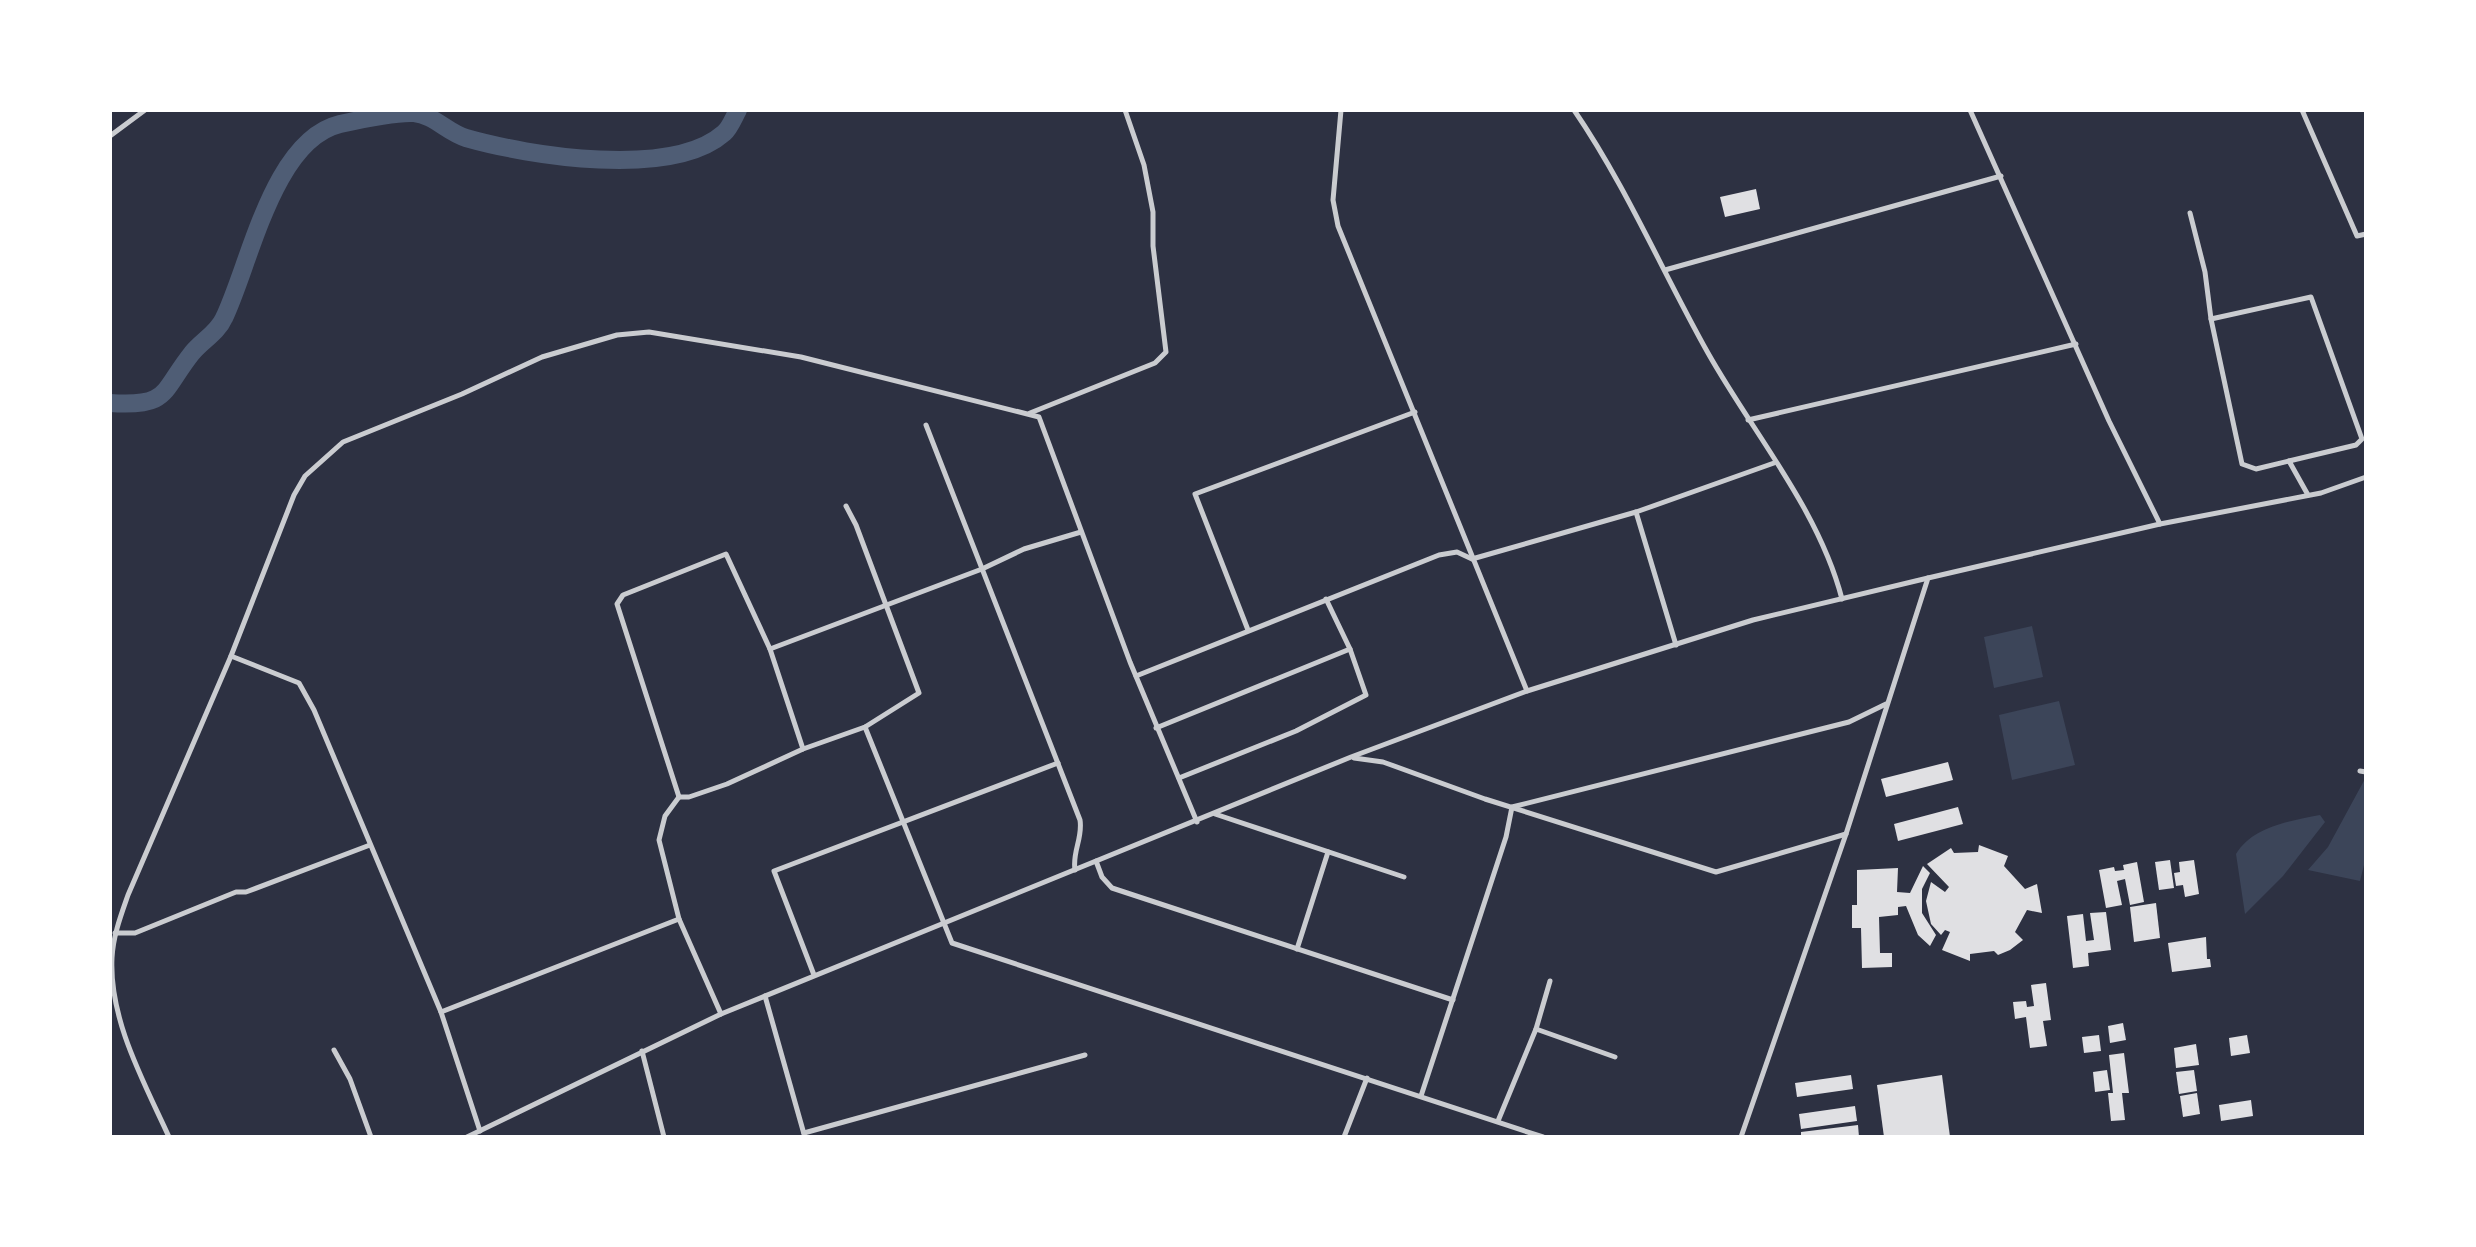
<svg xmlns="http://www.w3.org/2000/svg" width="2476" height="1247" font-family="'PT Sans Narrow',sans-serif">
  <rect width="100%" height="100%" fill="#2d3142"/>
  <!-- green -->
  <g fill="#3c4559">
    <path d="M2032,626L2043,677L1994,688L1984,637Z"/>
    <path d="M2059,701L2075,765L2012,780L1999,715Z"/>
    <path d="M2366,777V857L2360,881L2308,870L2328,847Z"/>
    <path d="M2320,815L2325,822L2283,876L2245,914L2236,854C2253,826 2290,821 2320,815Z"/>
  </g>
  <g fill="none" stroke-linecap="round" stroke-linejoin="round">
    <!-- river -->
    <path stroke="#4f5d75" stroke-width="18" d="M110,403C170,407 161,392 192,353C202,341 218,332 224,318C250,264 273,140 340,124C358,120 396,112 414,113C434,115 448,133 466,138C529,156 672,179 724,133C730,128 734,117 738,110"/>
  </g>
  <!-- building -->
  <g fill="#e0e0e3">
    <path d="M1756,189L1760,209L1725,217L1720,197Z"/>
    <path d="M1948,762L1953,780L1886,797L1881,779Z"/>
    <path d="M1958,807L1963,824L1898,841L1894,824Z"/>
    <path d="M1979,845L2008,856L2004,866L2025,889L2037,884L2042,913L2027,910L2015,932L2023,940L2010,950L1998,955L1994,951L1970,954V961L1942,950L1950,932L1945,930L1941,935L1931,924L1926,901L1931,882L1945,892L1949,887L1927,864L1951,848L1954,853L1978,852Z"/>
    <path d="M2170,860L2174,888L2159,890L2155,862Z"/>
    <path d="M2194,860L2199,894L2185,897L2183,885L2176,886L2174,873L2180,872L2179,862Z"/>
    <path d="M2137,862L2144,902L2130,905L2125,879L2117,881L2122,905L2106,908L2099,870L2114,867L2115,871L2124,870L2123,865Z"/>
    <path d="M1923,866L1930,873L1922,889V913L1936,935L1930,946L1918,935L1906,906L1898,907V915L1879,917L1880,953H1892V967L1862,968L1861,928H1852V905H1857V870L1898,868L1897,892L1910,893Z"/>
    <path d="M2156,903L2160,938L2134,942L2130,907Z"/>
    <path d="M2106,912L2111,950L2088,953L2089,966L2073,968L2067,916L2083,914L2086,941L2094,940L2090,913Z"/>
    <path d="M2206,937L2207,959H2210L2211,967L2172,972L2168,943Z"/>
    <path d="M2046,983L2051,1020L2043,1021L2047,1046L2030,1048L2026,1017L2015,1019L2013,1002L2026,1001L2027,1007L2034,1006L2031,985Z"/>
    <path d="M2123,1023L2126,1040L2110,1043L2108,1026Z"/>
    <path d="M2099,1035L2101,1051L2084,1053L2082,1037Z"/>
    <path d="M2247,1035L2250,1053L2231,1056L2229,1038Z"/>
    <path d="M2196,1044L2199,1065L2176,1068L2174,1048Z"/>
    <path d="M2124,1053L2129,1093H2122L2125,1120L2111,1121L2108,1093H2113L2109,1055Z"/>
    <path d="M2107,1070L2110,1090L2095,1092L2093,1072Z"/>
    <path d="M2194,1070L2197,1091L2179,1094L2176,1072Z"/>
    <path d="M1851,1075L1853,1089L1797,1097L1795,1083Z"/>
    <path d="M1942,1075L1950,1137H1884L1877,1085Z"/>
    <path d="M2197,1093L2200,1114L2183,1117L2180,1096Z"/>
    <path d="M2251,1100L2253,1116L2221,1121L2219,1105Z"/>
    <path d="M1855,1106L1857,1121L1801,1129L1799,1114Z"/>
    <path d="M1858,1125L1859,1137H1801V1132Z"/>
  </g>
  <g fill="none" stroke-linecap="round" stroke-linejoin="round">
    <!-- minor -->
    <g stroke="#caccd0" stroke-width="5">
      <path d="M1341,110L1333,200L1338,226L1527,691"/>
      <path d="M1574,110C1626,186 1663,273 1708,353C1753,433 1819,510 1842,599"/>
      <path d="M1970,110L2109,421L2160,524"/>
      <path d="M2302,110L2357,236L2366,234"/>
      <path d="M110,136L145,110"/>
      <path d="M2190,213L2205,272L2211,319L2311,297L2362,439L2356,445L2289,461L2308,495"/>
      <path d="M1665,270L2001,176"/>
      <path d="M2211,319L2242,464L2256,469L2289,461"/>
      <path d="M1030,413L1155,363L1166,352L1153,246V212L1144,165L1125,110"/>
      <path d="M1748,420L2076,344"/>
      <path d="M926,425L1080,820C1083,838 1072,852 1075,870"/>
      <path d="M1636,512L1676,645"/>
      <path d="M1248,630L1195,494L1415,412"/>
      <path d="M770,649L982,569L1024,549L1081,532"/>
      <path d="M231,656L299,683L314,710L441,1012L480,1131"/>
      <path d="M1136,676L1439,555L1457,552L1472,559L1636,512L1774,463"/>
      <path d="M865,727L952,943L1543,1137"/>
      <path d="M1156,728L1350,649"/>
      <path d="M1354,758L1383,762L1485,799L1716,872L1846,834"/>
      <path d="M2360,771L2366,772"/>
      <path d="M1179,778L1296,731L1366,695L1350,649L1326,599"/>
      <path d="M679,797L617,604L623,595L726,554L770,649L803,749"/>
      <path d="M679,797H689L727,784L803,749L865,727L919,693L856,525L846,506"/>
      <path d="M679,797L665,816L659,840L679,919L721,1014"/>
      <path d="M1215,814L1404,877"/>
      <path d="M1096,861L1102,877L1112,888L1453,1000"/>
      <path d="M115,933H135L236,892H246L370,845"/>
      <path d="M1297,949L1328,852"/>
      <path d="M814,975L774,871L1058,763"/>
      <path d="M765,996L804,1134"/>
      <path d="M441,1012L679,919"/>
      <path d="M1536,1029L1615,1057"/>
      <path d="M334,1050L350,1079L371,1137"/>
      <path d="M642,1051L664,1137"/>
      <path d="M1421,1096L1506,837L1512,807L1849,722L1886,704"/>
      <path d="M1498,1121L1536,1029L1550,981"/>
      <path d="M804,1133L1085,1055"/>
      <path d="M169,1137C144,1082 109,1020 112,958C113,936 121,915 128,895L231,656L294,495L305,476L343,442L462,394L542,357L617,335L649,332L801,357L1039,417L1130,662L1197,822"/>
      <path d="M467,1137L721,1014L1351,757L1527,691L1753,620L1928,578"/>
      <path d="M1344,1137L1367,1078"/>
      <path d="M1741,1137L1846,834L1928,578L2160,524L2321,493L2366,477"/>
    </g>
  </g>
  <!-- border -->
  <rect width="2476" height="1247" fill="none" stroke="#ffffff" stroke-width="224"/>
</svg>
